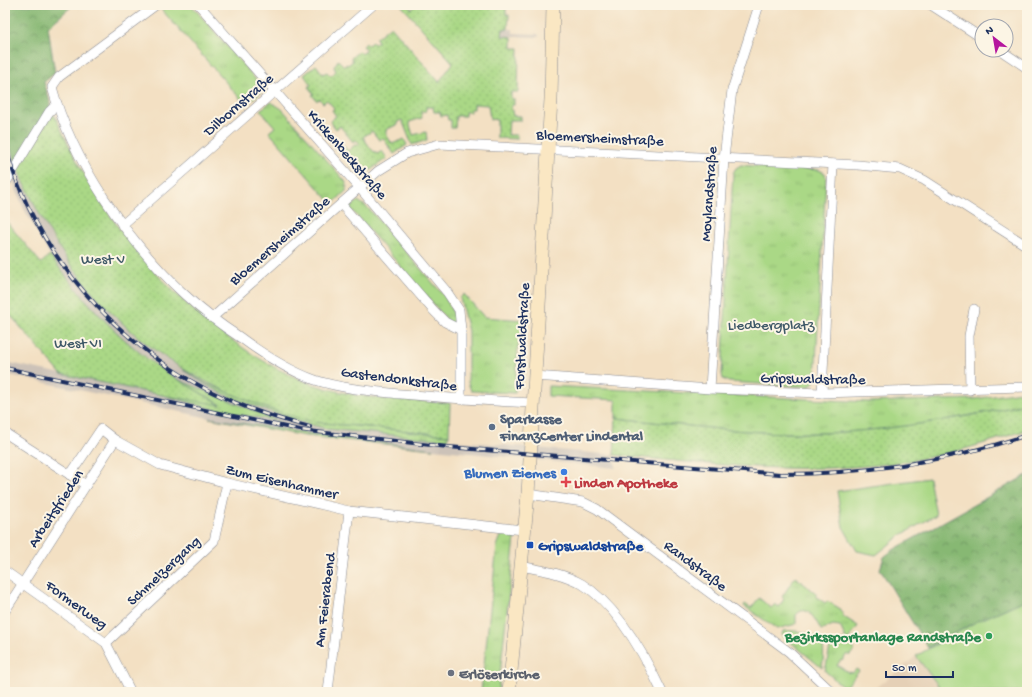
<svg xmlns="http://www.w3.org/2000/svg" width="1032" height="697" font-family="'Gochi Hand',sans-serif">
  <defs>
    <pattern id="grass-tufts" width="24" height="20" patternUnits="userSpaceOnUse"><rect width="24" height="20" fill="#aad886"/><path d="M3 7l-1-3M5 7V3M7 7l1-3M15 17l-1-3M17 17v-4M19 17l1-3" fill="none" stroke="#92ba76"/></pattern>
    <pattern id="forest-crowns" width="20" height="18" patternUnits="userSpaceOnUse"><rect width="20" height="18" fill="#87b873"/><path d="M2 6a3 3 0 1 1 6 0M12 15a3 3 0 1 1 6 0" fill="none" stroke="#6e9662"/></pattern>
    <pattern id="garden-dots" width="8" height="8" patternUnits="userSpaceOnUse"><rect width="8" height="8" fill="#aad886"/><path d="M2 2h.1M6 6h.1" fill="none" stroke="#92ba76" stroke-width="1.8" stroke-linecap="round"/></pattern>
  </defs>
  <rect width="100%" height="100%" fill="#fcf5e5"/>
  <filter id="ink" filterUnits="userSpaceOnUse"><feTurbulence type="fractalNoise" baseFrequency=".025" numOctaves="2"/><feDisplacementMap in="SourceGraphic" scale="8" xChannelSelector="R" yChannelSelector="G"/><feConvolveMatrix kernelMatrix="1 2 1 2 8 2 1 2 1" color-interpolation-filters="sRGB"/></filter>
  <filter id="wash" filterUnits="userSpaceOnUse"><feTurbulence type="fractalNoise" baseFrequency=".012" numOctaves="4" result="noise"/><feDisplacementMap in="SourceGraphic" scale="16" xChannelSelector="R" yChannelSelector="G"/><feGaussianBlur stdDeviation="0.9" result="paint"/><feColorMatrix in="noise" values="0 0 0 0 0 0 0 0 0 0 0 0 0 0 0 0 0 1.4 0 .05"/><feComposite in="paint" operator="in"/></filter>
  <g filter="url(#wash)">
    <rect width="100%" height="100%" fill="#f3e0c3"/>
    <!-- built -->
    <path fill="#e5d0b6" d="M916,656L943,692H871L903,667Z"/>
    <!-- industrial -->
    <g fill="#ccc2b8">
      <path d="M503,29H513V33L538,34L539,37L502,36Z"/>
      <path d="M5,134L27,191L45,226L59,249L92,292L135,335L159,354L206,385L232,398L282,417L327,429L614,455L616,468L433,449L306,433L209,418L5,374V362L166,396L221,411L278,422L177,379L129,344L84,301L50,255L23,207L5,161Z"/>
    </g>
    <!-- grass -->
    <g fill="url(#grass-tufts)" stroke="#628472">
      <path d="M167,5H187L193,7L259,83L261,92L246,105L161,9Z"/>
      <path d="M271,102L282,109L345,181L347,186L346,191L332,204L269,132L275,127L260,110Z"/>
      <path d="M741,165L819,170L825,173L826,178L815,379L813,384L808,387L729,382L723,379L722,374L733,173L736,168Z"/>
      <path d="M358,201L368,208L445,297L456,319L455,323L449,322L350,208Z"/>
      <path d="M464,294L484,317L525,320L524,341L518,345L515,393L471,391L468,382V331L460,298Z"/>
      <path d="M183,370L207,384L230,393L272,410L316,422L449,435L448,440L327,429L293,420L232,398L206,385Z"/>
      <path d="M177,379L281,422L221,411L166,396L220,404Z"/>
      <path d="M548,386L868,402L975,399L1027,391V404C967,416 906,429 845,432C768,437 692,426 616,418V400L548,396Z"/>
      <path d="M209,418L306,433L433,449L305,436Z"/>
      <path d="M504,533H510V537L515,538L498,692H481L497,546L501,536Z"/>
      <path d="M795,577L817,594L815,596L825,603L827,601L839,608L844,617L858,626L847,641L840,626L833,625L821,630C816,621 807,602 796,615V624L777,629L744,606L745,604L751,608L759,598L771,608L775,604L779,607L784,599L782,597Z"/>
      <path d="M783,631C789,630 796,631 802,632C826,636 825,647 822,668L782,635Z"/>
      <path d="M857,636L860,639L853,648L855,650L849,656L847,654L842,661L841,660L837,665L849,673L850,672L853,673L856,669L859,671L845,688L825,671L831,643L842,640L846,643L844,645L847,647Z"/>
    </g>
    <!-- forest -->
    <g fill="url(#forest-crowns)" stroke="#517468">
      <path d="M5,5H73L48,27L55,73L44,82L51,105L16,164L5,133Z"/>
      <path d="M1027,475V599L974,623L928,648L880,569L884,557L893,550Z"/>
    </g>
    <!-- garden -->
    <g fill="url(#garden-dots)" stroke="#628472">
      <path d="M401,5H407L412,9L416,5H509H506V15H509L508,29H503L502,36L512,37V48H519L518,92H511V99H514V105H511L513,116H521V120H509L508,135H517V139L497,138V120L490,119L488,105L474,104V109H471L470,112H465V116H456L455,128H451V120H448L447,115L441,116L440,112H434L433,107H426V111L421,112L422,118L409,122L413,135L426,132L427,140L412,145L402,120L397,122L398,124L386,130V134L392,144L404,139L407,145L394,154L383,138L379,140L372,131L363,137L371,149L377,154L382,151L387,158L368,172L356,171L330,141L333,139L338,145L340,142L348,151L356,144L357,146L360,144L356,140L353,142L340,126L336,129L330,121L336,116L332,110L334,108L327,100L323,103L319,99L317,101L312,95L314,94L308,87L311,85L304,75L316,65L323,74L327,72L331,76L336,71L334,67L338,60L344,66L347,64L348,65L353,61L351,58L359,51L362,54L366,50L363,46L366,43L368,45L372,42L374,44L378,42L376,38L391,26L439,82L453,63Z"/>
      <path d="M52,114L55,116C95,207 154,286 236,343C263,362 292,379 325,388C366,400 408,400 450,403L449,435C419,432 389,429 359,426C345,425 330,424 316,422C293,418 269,409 247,400C136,357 64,278 18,169Z"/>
      <path d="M5,220L41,263L50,255C80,296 113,333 153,363C175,379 198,391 221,405L166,396L61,374L5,309Z"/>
      <path d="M1027,404V430C1010,435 992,441 975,446C941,456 903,463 868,466C782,473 699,463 614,455L616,418C691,426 769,437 845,432C906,428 967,417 1027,404Z"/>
    </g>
    <!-- pitch -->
    <g fill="#aad886" stroke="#628472">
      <path d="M929,478L936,515L901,535L876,555L857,551L843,527L837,491Z"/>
      <path d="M1027,599V692H943L916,656L974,623Z"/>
    </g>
  </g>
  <g filter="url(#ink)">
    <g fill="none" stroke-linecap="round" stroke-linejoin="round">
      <!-- street casing -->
      <g stroke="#878890" stroke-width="10">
        <g id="street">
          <path d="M156,5L59,77L52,87C72,161 128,242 184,294C202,311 221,325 241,338C264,355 288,370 315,380C343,389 372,391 401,394C445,398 489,401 533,403"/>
          <path d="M199,5L359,187L447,292L459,310L461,330V400"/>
          <path d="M931,5L982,38"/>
          <path d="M1000,50L1027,68"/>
          <path d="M5,184L49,112L57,104"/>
          <path d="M341,204L434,311L445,322L461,330"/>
          <path d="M122,225L373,5"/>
          <path d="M212,318L378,171L407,153L439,144L858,165L900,169L924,180L1027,246"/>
          <path d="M535,376L710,389L822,393L1027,387"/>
          <path d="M710,389L724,158L732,90L759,5"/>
          <path d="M970,390L969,336L974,309"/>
          <path d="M822,393L833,164"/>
          <path d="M5,433L86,485"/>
          <path d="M70,475L101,429L115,440L160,465L227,483L349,511L523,530"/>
          <path d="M528,494L583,502L597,509L789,652L832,692"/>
          <path d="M520,566C541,570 563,573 582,584C617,605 645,656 662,692"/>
          <path d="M5,571L106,643L131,692"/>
          <path d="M5,611L115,440"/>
          <path d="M106,643L214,541L227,483"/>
          <path d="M328,692L349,511"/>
        </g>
      </g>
      <!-- secondary casing -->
      <g stroke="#878890" stroke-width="14">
        <path id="secondary" d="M509,692L528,494L551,99L553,5"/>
      </g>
      <!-- street -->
      <use href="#street" stroke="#fff" stroke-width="9"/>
      <!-- secondary -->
      <use href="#secondary" stroke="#fae7c3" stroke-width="13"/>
      <!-- rail casing -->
      <g stroke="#1b2f5e" stroke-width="4">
        <g id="rail">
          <path d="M5,146C39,266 135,366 251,409C270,416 290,422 310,427"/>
          <path d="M5,368L300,430L448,447L780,474C866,474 945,462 1027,435"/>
        </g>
      </g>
      <!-- rail -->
      <use href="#rail" stroke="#fcf5e5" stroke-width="2.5" stroke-dasharray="8" stroke-linecap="butt"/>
    </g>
  </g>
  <!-- markers -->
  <circle fill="#5c6f8a" stroke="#fcf5e5" stroke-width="1.5" cx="492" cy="427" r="4"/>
  <circle fill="#3f7fe0" stroke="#fcf5e5" stroke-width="1.5" cx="564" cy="472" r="4"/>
  <path fill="#e0444e" stroke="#fcf5e5" stroke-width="1.5" d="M564 476h4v4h4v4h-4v4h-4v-4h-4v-4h4z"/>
  <rect fill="#1a4fb4" stroke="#fcf5e5" stroke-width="1.5" x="526" y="541" width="8" height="8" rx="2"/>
  <circle fill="#2e9e5b" stroke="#fcf5e5" stroke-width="1.5" cx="989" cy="636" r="4"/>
  <circle fill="#6b7280" stroke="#fcf5e5" stroke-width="1.5" cx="451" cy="673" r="4"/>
  <g text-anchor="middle" stroke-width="4" stroke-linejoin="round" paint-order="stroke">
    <!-- street labels -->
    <g font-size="15" fill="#1b2f5e" stroke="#fcf5e5">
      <text transform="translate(238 104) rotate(-41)" y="5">Dilbornstraße</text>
      <text transform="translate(600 137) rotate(3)" y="5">Bloemersheimstraße</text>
      <text transform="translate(348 154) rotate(49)" y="5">Krickenbeckstraße</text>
      <text transform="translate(708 194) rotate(-86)" y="5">Moylandstraße</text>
      <text transform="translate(279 240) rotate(-41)" y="5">Bloemersheimstraße</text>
      <text transform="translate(521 336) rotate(-87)" y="5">Forstwaldstraße</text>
      <text transform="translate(399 378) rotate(7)" y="5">Gastendonkstraße</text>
      <text transform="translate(813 378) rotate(1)" y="5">Gripswaldstraße</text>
      <text transform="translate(282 481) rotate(13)" y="5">Zum Eisenhammer</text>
      <text transform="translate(55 508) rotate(-57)" y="5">Arbeitsfrieden</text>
      <text transform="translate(696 565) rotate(37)" y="5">Randstraße</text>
      <text transform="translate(163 570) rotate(-43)" y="5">Schmelzergang</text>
      <text transform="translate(324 600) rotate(-83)" y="5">Am Feierabend</text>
      <text transform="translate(77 604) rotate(36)" y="5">Formerweg</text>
    </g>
    <!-- park labels -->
    <g font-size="15" fill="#3f5968" stroke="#fcf5e5">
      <text x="103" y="263">West V</text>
      <text x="771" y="329">Liedbergplatz</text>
      <text x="78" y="347">West VI</text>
    </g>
    <!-- service labels -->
    <g font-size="15" font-weight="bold" fill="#4e5e75" stroke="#fcf5e5" text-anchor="start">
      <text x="500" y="423">Sparkasse<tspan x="500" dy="17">FinanzCenter Lindental</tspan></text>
    </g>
    <!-- shop labels -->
    <g font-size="15" font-weight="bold" fill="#366cbe" stroke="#fcf5e5" text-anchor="end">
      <text x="556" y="477">Blumen Ziemes</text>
    </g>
    <!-- health labels -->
    <g font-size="15" font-weight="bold" fill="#be3a42" stroke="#fcf5e5" text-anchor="start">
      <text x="574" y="487">Linden Apotheke</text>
    </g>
    <!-- transit labels -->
    <g font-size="15" font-weight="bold" fill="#164399" stroke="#fcf5e5" text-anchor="start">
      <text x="538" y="550">Gripswaldstraße</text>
    </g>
    <!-- leisure labels -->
    <g font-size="15" font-weight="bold" fill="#27864d" stroke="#fcf5e5" text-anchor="end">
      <text x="981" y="641">Bezirkssportanlage Randstraße</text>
    </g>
    <!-- worship labels -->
    <g font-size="15" font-weight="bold" fill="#5b616d" stroke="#fcf5e5" text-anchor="start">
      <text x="459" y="678">Erlöserkirche</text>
    </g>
  </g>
  <!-- margin -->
  <rect width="1032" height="697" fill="none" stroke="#fcf5e5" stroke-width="20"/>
  <!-- north arrow -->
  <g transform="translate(994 38) rotate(329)"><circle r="19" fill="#fcf5e5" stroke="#a2a6af"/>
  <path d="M0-3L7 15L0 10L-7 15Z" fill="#b5179e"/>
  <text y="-6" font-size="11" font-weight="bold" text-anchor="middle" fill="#1b2f5e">N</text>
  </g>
  <!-- scale -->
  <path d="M886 671v6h67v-6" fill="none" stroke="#1b2f5e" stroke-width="2"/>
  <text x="892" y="671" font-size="12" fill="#1b2f5e" stroke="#fcf5e5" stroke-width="3" paint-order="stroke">50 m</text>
</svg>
